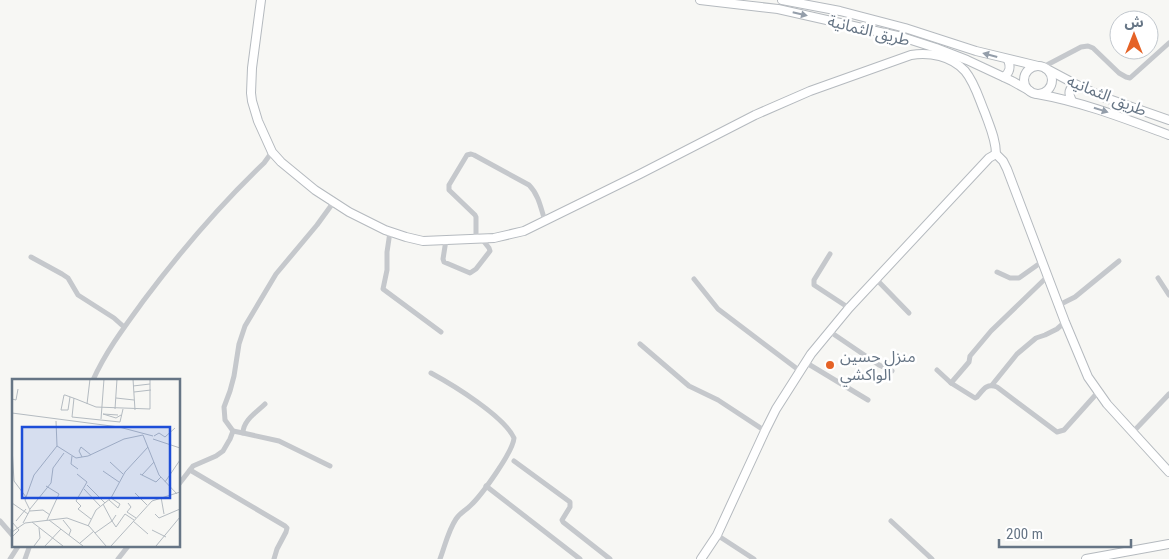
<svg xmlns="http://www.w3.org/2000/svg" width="1169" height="559" font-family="'Roboto Condensed','Noto Sans Arabic',sans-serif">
  <rect width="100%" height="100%" fill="#f7f7f4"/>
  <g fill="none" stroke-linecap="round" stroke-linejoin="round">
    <!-- secondary casing -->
    <g stroke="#b5babf" stroke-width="10">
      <g id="secondary">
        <path d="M261,0L252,68L251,93L252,101L258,121L272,152L281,162L315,190L349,212L385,230L406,237L423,241L494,238L524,231L640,174L755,115L810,91L911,55C930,52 951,56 965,71C975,83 979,99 985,113C990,127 996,140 996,154L1003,161L1007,169L1065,322L1088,377L1107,404L1169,472"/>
        <path d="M700,0L778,9L902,37L936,48L967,60L1012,81L1030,91"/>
        <path d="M782,0L840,11L905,28L976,51L1038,66"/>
        <circle cx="1038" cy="80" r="14"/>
        <path d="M1045,68L1077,85L1103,97L1169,120"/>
        <path d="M1004,77C1010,72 1011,67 1008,60"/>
        <path d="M1037,94C1083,102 1126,119 1169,135"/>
        <path d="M1072,101C1068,93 1068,88 1077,85"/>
        <path d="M701,559L717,535L765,431L776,409L811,354L849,308L989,158L996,154"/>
        <path d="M1086,559L1169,544"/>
      </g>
    </g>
    <!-- street -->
    <g stroke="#c5c8cc" stroke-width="5">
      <path d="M1043,67L1081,47L1088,46L1093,48L1119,73L1126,77L1130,78L1169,43"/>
      <path d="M390,232L387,252V270L383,289L441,332"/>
      <path d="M476,239V217L475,215L449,190V185L467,155L471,154L474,155L529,185C539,195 541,209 545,221"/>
      <path d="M446,240L443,259L444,262L470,273L476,269L490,251L489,248L482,239"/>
      <path d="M830,254L814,280V285L849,308"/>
      <path d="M31,257L62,274L68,278L78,295L114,318L124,327"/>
      <path d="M997,272L1010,278H1019L1043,261"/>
      <path d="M1158,278L1169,295"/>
      <path d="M694,279L718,309L800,371"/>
      <path d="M876,279L909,313"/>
      <path d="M1059,305L1075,297L1119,261"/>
      <path d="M829,331L879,365L892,371"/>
      <path d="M640,344L689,386L718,400L765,431"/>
      <path d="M805,362L868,400"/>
      <path d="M937,370L951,383L975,398L977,397C983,390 986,383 997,387L1057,432L1064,430L1099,391"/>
      <path d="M431,373C453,385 504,416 514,438C513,452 481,496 470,506C465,511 460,513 456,519C448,531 445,546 440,559"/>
      <path d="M93,380C106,351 125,326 144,300C180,252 220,205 264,163L272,152"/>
      <path d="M951,383L969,362L970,356L991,331L1048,276"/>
      <path d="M992,385L1017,354L1036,338L1045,335L1057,329L1065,322"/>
      <path d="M233,431L243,433L279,441L330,466"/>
      <path d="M1133,432L1169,394"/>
      <path d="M243,433C243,420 257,412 265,404"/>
      <path d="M514,461L570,502V507L562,520L563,522L610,559"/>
      <path d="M190,470L285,526L287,528L286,532L277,549L274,559"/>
      <path d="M179,484L193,466L216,456L223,451L230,439L233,431L225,420L224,407L230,391L234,376L239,344L245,326L276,274L317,225L333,203"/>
      <path d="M486,486L580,559"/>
      <path d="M0,521L14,537"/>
      <path d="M891,521L932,559"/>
      <path d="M717,535L754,559"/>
      <path d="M10,559L19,545"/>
      <path d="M25,559L30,545"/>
      <path d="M118,559L129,545"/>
    </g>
    <!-- secondary -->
    <use href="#secondary" stroke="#fff" stroke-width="8"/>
  </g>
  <!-- one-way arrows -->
  <defs><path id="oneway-solid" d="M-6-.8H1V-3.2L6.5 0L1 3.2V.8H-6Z" transform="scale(1.25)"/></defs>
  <g fill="#949eaa">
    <use href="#oneway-solid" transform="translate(800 14) rotate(13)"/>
    <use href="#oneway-solid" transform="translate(990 55) rotate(-165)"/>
    <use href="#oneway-solid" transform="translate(1101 110) rotate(18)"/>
  </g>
  <!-- markers -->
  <circle fill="#e56226" stroke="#fff" stroke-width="2" cx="830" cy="365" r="5"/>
  <g text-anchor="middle" stroke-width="5" stroke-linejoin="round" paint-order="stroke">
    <!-- street labels -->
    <g font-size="16" fill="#667585" stroke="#fff">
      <text transform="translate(869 30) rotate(14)" y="6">طريق الثمانية</text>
      <text transform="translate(1107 95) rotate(22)" y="6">طريق الثمانيه</text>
    </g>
    <!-- poi labels -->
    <g font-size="16" fill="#667585" stroke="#fff" text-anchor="start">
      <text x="840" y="362">منزل حسين<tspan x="840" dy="18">الواكشي</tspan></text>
    </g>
  </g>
  <!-- overview -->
  <g transform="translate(12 379)">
    <rect width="168" height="168" fill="#f7f7f4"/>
    <path fill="none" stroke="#b4bbc1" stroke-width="1" d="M121,0L123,31M121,7L138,5M122,13L139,11M58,18L56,31H49L52,16H53L64,20L84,28L138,30V0M62,19L60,38L108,43L111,30M104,19L122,21M0,20L4,21L6,10M75,25L78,0M103,30L105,0M0,34L107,48L141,57M91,35L104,39L109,36M91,35L106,36M89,40L92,0M44,42L45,67L64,79L76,77L112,60L131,56L147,96L165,115M142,57L147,54L153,58L163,49M141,60L168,69M0,68L2,102L14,118M60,77L59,85L66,90M70,78L67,72L69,68L79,76M98,83L111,95M91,92L107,103M65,95L75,103L64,122L69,127L66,130L79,140M128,95L144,103L149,98M130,96L142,83M153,103L168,81M75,106L93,124M34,107L47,115L35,141M72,110L88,127M123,114L135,126M149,118L152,135M97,121L106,129L108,125L99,119M0,124L16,135M116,124L119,128L115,133L124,139M91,125L100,142L104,136M18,130L39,104L41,89L52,74M18,132L31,131L38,136M143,135L147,139L168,130M37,141L71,167M51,141L59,151L57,156M4,142L14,130M121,142L136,155M0,143L7,151L0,158M20,143L51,167M11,144L18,131L13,121L22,96L45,67M76,147L84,131L99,119L113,93L136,68M140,151L154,158M0,153L13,144L55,139L77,147L94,167M83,154L100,142L104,148L113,135L122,141M68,164L82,152M22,167L28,159L27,149M33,167L49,150M99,167L140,122L168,113M144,167L168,138"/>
    <path fill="#1d4ed8" fill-opacity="0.15" stroke="#1d4ed8" stroke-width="2.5" d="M10,48H158V119H10Z"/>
    <rect width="168" height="168" fill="none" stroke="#667585" stroke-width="2.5"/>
  </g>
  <!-- north arrow -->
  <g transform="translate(1134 35)"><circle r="24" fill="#ffffff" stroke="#c2c8ce"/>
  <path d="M0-4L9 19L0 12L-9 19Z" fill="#e56226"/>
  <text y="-8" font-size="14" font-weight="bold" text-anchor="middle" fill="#667585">ش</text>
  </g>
  <!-- scale -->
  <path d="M999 539v8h132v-8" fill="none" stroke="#667585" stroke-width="2.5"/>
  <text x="1006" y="539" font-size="15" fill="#667585" stroke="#ffffff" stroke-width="4" paint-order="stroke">200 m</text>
</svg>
